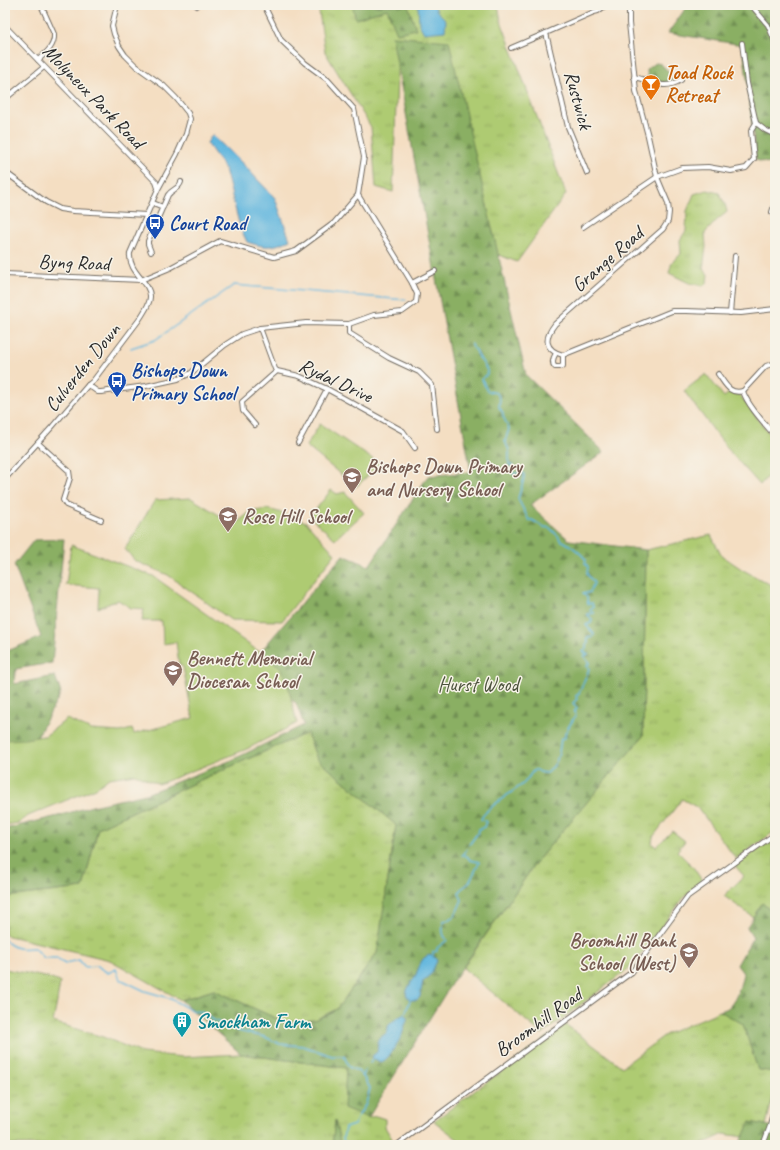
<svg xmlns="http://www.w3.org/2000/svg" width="780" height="1150" font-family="Caveat,sans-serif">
  <defs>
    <pattern id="grass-tufts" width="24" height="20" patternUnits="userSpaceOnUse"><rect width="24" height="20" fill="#aecb72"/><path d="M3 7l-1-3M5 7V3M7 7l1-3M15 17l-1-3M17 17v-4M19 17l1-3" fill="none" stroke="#96ae63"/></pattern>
    <pattern id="forest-firs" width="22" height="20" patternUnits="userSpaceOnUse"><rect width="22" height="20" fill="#8aaf64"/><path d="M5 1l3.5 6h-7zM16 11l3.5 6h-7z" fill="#718f53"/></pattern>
  </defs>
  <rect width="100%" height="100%" fill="#f7f3e8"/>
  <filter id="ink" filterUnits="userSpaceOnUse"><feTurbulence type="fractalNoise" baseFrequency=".025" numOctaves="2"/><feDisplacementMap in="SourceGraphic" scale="8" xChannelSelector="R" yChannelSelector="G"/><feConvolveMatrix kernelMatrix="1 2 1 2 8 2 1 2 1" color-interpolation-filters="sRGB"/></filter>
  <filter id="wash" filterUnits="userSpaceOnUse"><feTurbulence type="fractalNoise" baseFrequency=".012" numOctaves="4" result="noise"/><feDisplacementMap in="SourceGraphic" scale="16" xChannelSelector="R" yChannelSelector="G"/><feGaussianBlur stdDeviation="0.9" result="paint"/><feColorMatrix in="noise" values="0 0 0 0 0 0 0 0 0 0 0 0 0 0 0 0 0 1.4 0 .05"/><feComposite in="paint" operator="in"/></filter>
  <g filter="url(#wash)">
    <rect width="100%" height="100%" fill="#f4dec2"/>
    <!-- grass -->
    <g fill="url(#grass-tufts)" stroke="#6c7b4e">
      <path d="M318,5H498L501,21L566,194L517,262L481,248L398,45L393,192L376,187L371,127L325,52Z"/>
      <path d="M707,190L719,193L725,204L727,212L717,220L705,233L706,247L703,269L708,274L707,283L703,286L689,283L669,273L672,262L681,254L680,240L686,231L687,211L694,194Z"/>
      <path d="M711,535L721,555L743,570L775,587V831L736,859L698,808L682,799L653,837L652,843L656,847L672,831L685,841L677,851L693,867L703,882L685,896L631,967L542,1034L463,968L537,861L643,736L646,550Z"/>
      <path d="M307,733L317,759L396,825L377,953L337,1009L315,1020L284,1022L214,990L181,1000L110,960L5,935V897L83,888L98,828L209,776Z"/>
      <path d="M775,837V914L762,903L753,917L724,896L744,876L735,866Z"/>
      <path d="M5,969L45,977L60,982L57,1002L53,1022L103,1037L142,1053L183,1057L241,1054L347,1068L368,1118L376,1116L385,1119V1127L395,1144L5,1145Z"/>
      <path d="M720,1011L743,1023L758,1070L775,1065V1089L766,1125L750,1122L743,1137L724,1134L700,1145H465L434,1121L565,1024L622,1067L665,1035Z"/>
    </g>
    <!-- forest -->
    <g fill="url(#forest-firs)" stroke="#5a6d48">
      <path d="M352,5H408L416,29L397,33L387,9L356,19Z"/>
      <path d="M688,5H775V165L756,160L743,45L668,33Z"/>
      <path d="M392,36L449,41L526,375L604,452L530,505L569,540L646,550L643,736L537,861L453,981L368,1118L344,1108L346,1068L241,1054L181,1000L214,990L284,1022L315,1020L337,1009L377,953L396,825L317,759L307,733L209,776L98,828L83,888L5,897V829L58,816L92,806L146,794L232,760L304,725L296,703L249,665L343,555L369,566L428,476L471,472Z"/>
      <path d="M656,63L661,64C666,69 673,74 672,82L663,85L648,80L647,71L648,68Z"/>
      <path d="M64,539L52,663L16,669L14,684L55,676L61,693L30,750L5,742V652L41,637L14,565L34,540Z"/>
      <path d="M762,903L775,914V1072L758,1070L743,1024L720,1011C723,1010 727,1009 729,1007C737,999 741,984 743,973L737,965L753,937L747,927Z"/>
      <path d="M335,1120L341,1145H332Z"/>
      <path d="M750,1122L775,1127V1145H739Z"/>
    </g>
    <!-- green -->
    <g fill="#aecb72" stroke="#6c7b4e">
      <path d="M706,374L724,397L729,393L735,395L739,394L775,441V468L760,485L730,452L684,391Z"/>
      <path d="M320,424L380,464L356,487L306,446Z"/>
      <path d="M331,490L337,494L345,492L364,513L335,539L310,517Z"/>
      <path d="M191,498L224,518L239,521L250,512L267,509L279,512L306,522L335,554L282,621L231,620L168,575L135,561L125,549L155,500Z"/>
      <path d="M71,545L153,576L279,666L287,681L297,723L247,749L159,784L135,774L109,778L96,788L28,816L19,823L5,825V740L25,739L43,736H45L67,719L91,730L120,732L132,729L134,734L193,718L183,667L179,664L176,642L163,644L162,621H142L144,609L131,608L118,600L98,608L99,588L66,585Z"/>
    </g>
    <!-- water -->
    <g fill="#61b6de" stroke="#467084">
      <path d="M418,5H434L437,11L446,20L445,31L424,33L419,24Z"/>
      <path d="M212,135L240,161L275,198L290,240C272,248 265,248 247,242L240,227L225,169L207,143Z"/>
      <path d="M430,955L436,958L437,961L431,974L423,981L420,997L417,1000H410L406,995C407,985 414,981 417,972C420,965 421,957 430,955Z"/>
      <path d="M405,1014L407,1017V1021C404,1026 404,1030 402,1035C399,1041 387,1062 381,1062C379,1062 376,1059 373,1059L372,1056L377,1052C378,1048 377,1042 380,1039C383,1033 388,1036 388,1026C393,1021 399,1016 405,1014Z"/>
    </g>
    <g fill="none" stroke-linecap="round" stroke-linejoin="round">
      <!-- stream -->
      <g stroke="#61b6de" stroke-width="1.5">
        <path d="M131,348L155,340L234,285L406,300"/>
        <path d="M469,845L479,831V829L484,827L486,821L481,820C483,809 515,791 524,783C528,779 530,774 534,770H537L540,772L546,773C559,764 559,753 561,738H565V733L574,718L576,716L574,712L577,708L573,703L577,699L576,696C582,691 581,687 584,681C586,675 588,675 589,668L587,666L589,663L584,656L588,654L583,652L584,650L586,649V644L588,643L587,638L593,637L594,634L586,625L591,623L592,619L587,614L594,613L590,609L593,607L592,603L588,604L587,597L583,594L590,592L594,583L587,574L588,567L585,563L586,560C581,553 567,542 560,540L559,537L550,528L544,527L532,520H529L518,499L524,478V474L522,472L513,474L512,465H509V450L505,441L509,429L503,416V413L499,407L500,399L497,393L487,391L482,379L487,374V370L471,344"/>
        <path d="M5,940C14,950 22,949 35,948L44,958H56L65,963L79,960L85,967L97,966L108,973L116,969L120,979L145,991L169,998L191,1010L201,1012L215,1021L238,1031L265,1037L280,1044L303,1046L332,1056H344L349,1067L359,1072L364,1078L370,1088L366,1104L360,1113L354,1125L345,1128L343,1138L345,1145"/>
        <path d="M433,956V952L437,951V948L446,941L447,940C441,934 443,929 443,921C456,920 457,910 462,900L459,893L460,890L469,883L479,863V862L470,860L467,856L462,855L467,849"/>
        <path d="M405,1014L410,1000"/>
        <path d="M370,1063L373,1059"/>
        <path d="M363,1076L365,1070"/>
      </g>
    </g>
  </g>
  <g filter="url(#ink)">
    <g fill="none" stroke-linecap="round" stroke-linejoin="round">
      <!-- minor casing -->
      <g stroke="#716a60" stroke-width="6">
        <g id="minor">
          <path d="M196,5L197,6"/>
          <path d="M264,5L281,40L305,63L328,80L354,109L364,157L358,195"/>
          <path d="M631,5L629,10V23L636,91L648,136L657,177L668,203L669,212L668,221L663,229L555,324C544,338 544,350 563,355L672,311H686L741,313L775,309"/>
          <path d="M751,5L768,25L775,42"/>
          <path d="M5,26L156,182L158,188"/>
          <path d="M546,33L568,127L587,173"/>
          <path d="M742,43L747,83L756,123L765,130L775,135"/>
          <path d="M511,48L546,33L594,12L598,11L606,5"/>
          <path d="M38,60C46,53 55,46 54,34L41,5"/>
          <path d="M634,77C653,81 663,91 681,80"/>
          <path d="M5,99L44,67"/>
          <path d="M5,172L46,202L60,209L73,211L147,215"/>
          <path d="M153,203L163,207"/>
          <path d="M772,212L775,202"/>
          <path d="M583,227L657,177L682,168L708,167L731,171L746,168L754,159L751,131L756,123"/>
          <path d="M151,252L148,244V241L168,195C172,189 179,189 181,182"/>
          <path d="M5,274L141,280L170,268L220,241L274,257L296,251L334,223L358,195"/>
          <path d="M412,283L435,271"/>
          <path d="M730,313L735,256"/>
          <path d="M349,324V333L389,358L419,372L432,385L437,429"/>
          <path d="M260,328L275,369L277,371L299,376L327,389L403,431L415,448"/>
          <path d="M556,353C553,358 551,363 555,367H560L563,366V355"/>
          <path d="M718,374C725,383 729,395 743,391"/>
          <path d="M88,385L98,392H101L146,386L178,379L191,373L225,345L242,334L260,328L306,323L349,324L374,315L402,312L416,302L417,294L412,283L358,195"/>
          <path d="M743,391C747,405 765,424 775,436"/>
          <path d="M743,391L766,366L775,363"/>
          <path d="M255,425L243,411L242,402L277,371"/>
          <path d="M38,443L69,471L70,478L63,500L66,505L101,520"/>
          <path d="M298,443L327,389"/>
          <path d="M5,479L52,427L88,385L93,381L139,320C143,313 150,305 150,297C151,282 128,273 130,253L158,189L177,154L186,134L190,119L188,113L176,98L164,86L136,66L125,55L119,46L114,34L112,26L117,5"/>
          <path d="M397,1145L632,972L688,896L775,834"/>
          <path d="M763,1145L770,1126L775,1106"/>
        </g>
      </g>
      <!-- minor -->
      <use href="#minor" stroke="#fff" stroke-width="4"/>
    </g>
  </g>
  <!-- icons -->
  <defs>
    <g id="bar-pin" transform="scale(1)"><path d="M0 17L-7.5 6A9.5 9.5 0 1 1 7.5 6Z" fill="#e8710a" stroke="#f7f3e8"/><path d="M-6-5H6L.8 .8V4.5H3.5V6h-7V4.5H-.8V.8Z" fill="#fff"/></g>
    <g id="bus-pin" transform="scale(1)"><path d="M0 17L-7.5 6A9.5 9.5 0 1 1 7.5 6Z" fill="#1a4fb4" stroke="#f7f3e8"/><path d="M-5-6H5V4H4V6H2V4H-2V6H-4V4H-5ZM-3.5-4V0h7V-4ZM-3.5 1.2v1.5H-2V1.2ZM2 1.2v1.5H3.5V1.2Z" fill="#fff"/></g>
    <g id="school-pin" transform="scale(1)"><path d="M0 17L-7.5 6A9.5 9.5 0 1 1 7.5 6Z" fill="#8d6e63" stroke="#f7f3e8"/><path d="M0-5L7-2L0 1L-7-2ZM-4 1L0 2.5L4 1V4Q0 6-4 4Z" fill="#fff"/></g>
    <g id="building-pin" transform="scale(1)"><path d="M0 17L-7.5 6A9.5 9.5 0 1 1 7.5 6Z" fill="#0f9aa8" stroke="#f7f3e8"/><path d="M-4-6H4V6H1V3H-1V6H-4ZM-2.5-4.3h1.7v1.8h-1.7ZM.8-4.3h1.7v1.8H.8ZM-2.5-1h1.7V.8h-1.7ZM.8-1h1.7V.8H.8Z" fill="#fff"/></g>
  </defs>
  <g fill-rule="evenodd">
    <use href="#bar-pin" x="651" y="84"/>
    <use href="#bus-pin" x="155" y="223"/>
    <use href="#bus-pin" x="117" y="381"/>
    <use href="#school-pin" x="352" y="477"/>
    <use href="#school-pin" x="228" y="516"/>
    <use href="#school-pin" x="173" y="670"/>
    <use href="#school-pin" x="689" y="952"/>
    <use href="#building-pin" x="182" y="1021"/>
  </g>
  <g text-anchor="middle" stroke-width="3" stroke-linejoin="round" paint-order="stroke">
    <!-- food labels -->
    <g font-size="20" font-weight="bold" fill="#c56008" stroke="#f7f3e8" text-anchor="start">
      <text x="665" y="79">Toad Rock<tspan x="665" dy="23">Retreat</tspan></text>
    </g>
    <!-- street labels -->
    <g font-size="20" fill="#2b2b2b" stroke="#f7f3e8">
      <text transform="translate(94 96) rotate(46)" y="7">Molyneux Park Road</text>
      <text transform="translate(579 100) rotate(75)" y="7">Rustwick</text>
      <text transform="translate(607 259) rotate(-41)" y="7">Grange Road</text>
      <text transform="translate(74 262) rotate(2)" y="7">Byng Road</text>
      <text transform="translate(82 367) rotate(-51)" y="7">Culverden Down</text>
      <text transform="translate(336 380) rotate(25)" y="7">Rydal Drive</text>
      <text transform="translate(538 1022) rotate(-36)" y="7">Broomhill Road</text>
    </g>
    <!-- transit labels -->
    <g font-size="20" font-weight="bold" fill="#164399" stroke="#f7f3e8" text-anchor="start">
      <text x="169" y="230">Court Road</text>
      <text x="131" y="377">Bishops Down<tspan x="131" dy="23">Primary School</tspan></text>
    </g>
    <!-- education labels -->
    <g font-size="20" font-weight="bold" fill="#785e54" stroke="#f7f3e8" text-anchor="start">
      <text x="366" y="473">Bishops Down Primary<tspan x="366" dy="23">and Nursery School</tspan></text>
      <text x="242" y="523">Rose Hill School</text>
      <text x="187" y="665">Bennett Memorial<tspan x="187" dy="23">Diocesan School</tspan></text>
      <text x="675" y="947" text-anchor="end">Broomhill Bank<tspan x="675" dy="23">School (West)</tspan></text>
    </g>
    <!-- park labels -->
    <g font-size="20" fill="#4c533d" stroke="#f7f3e8">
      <text x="478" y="691">Hurst Wood</text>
    </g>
    <!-- culture labels -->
    <g font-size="20" font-weight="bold" fill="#0d838f" stroke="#f7f3e8" text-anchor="start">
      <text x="196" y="1028">Smockham Farm</text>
    </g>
  </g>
  <!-- margin -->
  <rect width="780" height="1150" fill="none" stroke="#f7f3e8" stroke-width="20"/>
</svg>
